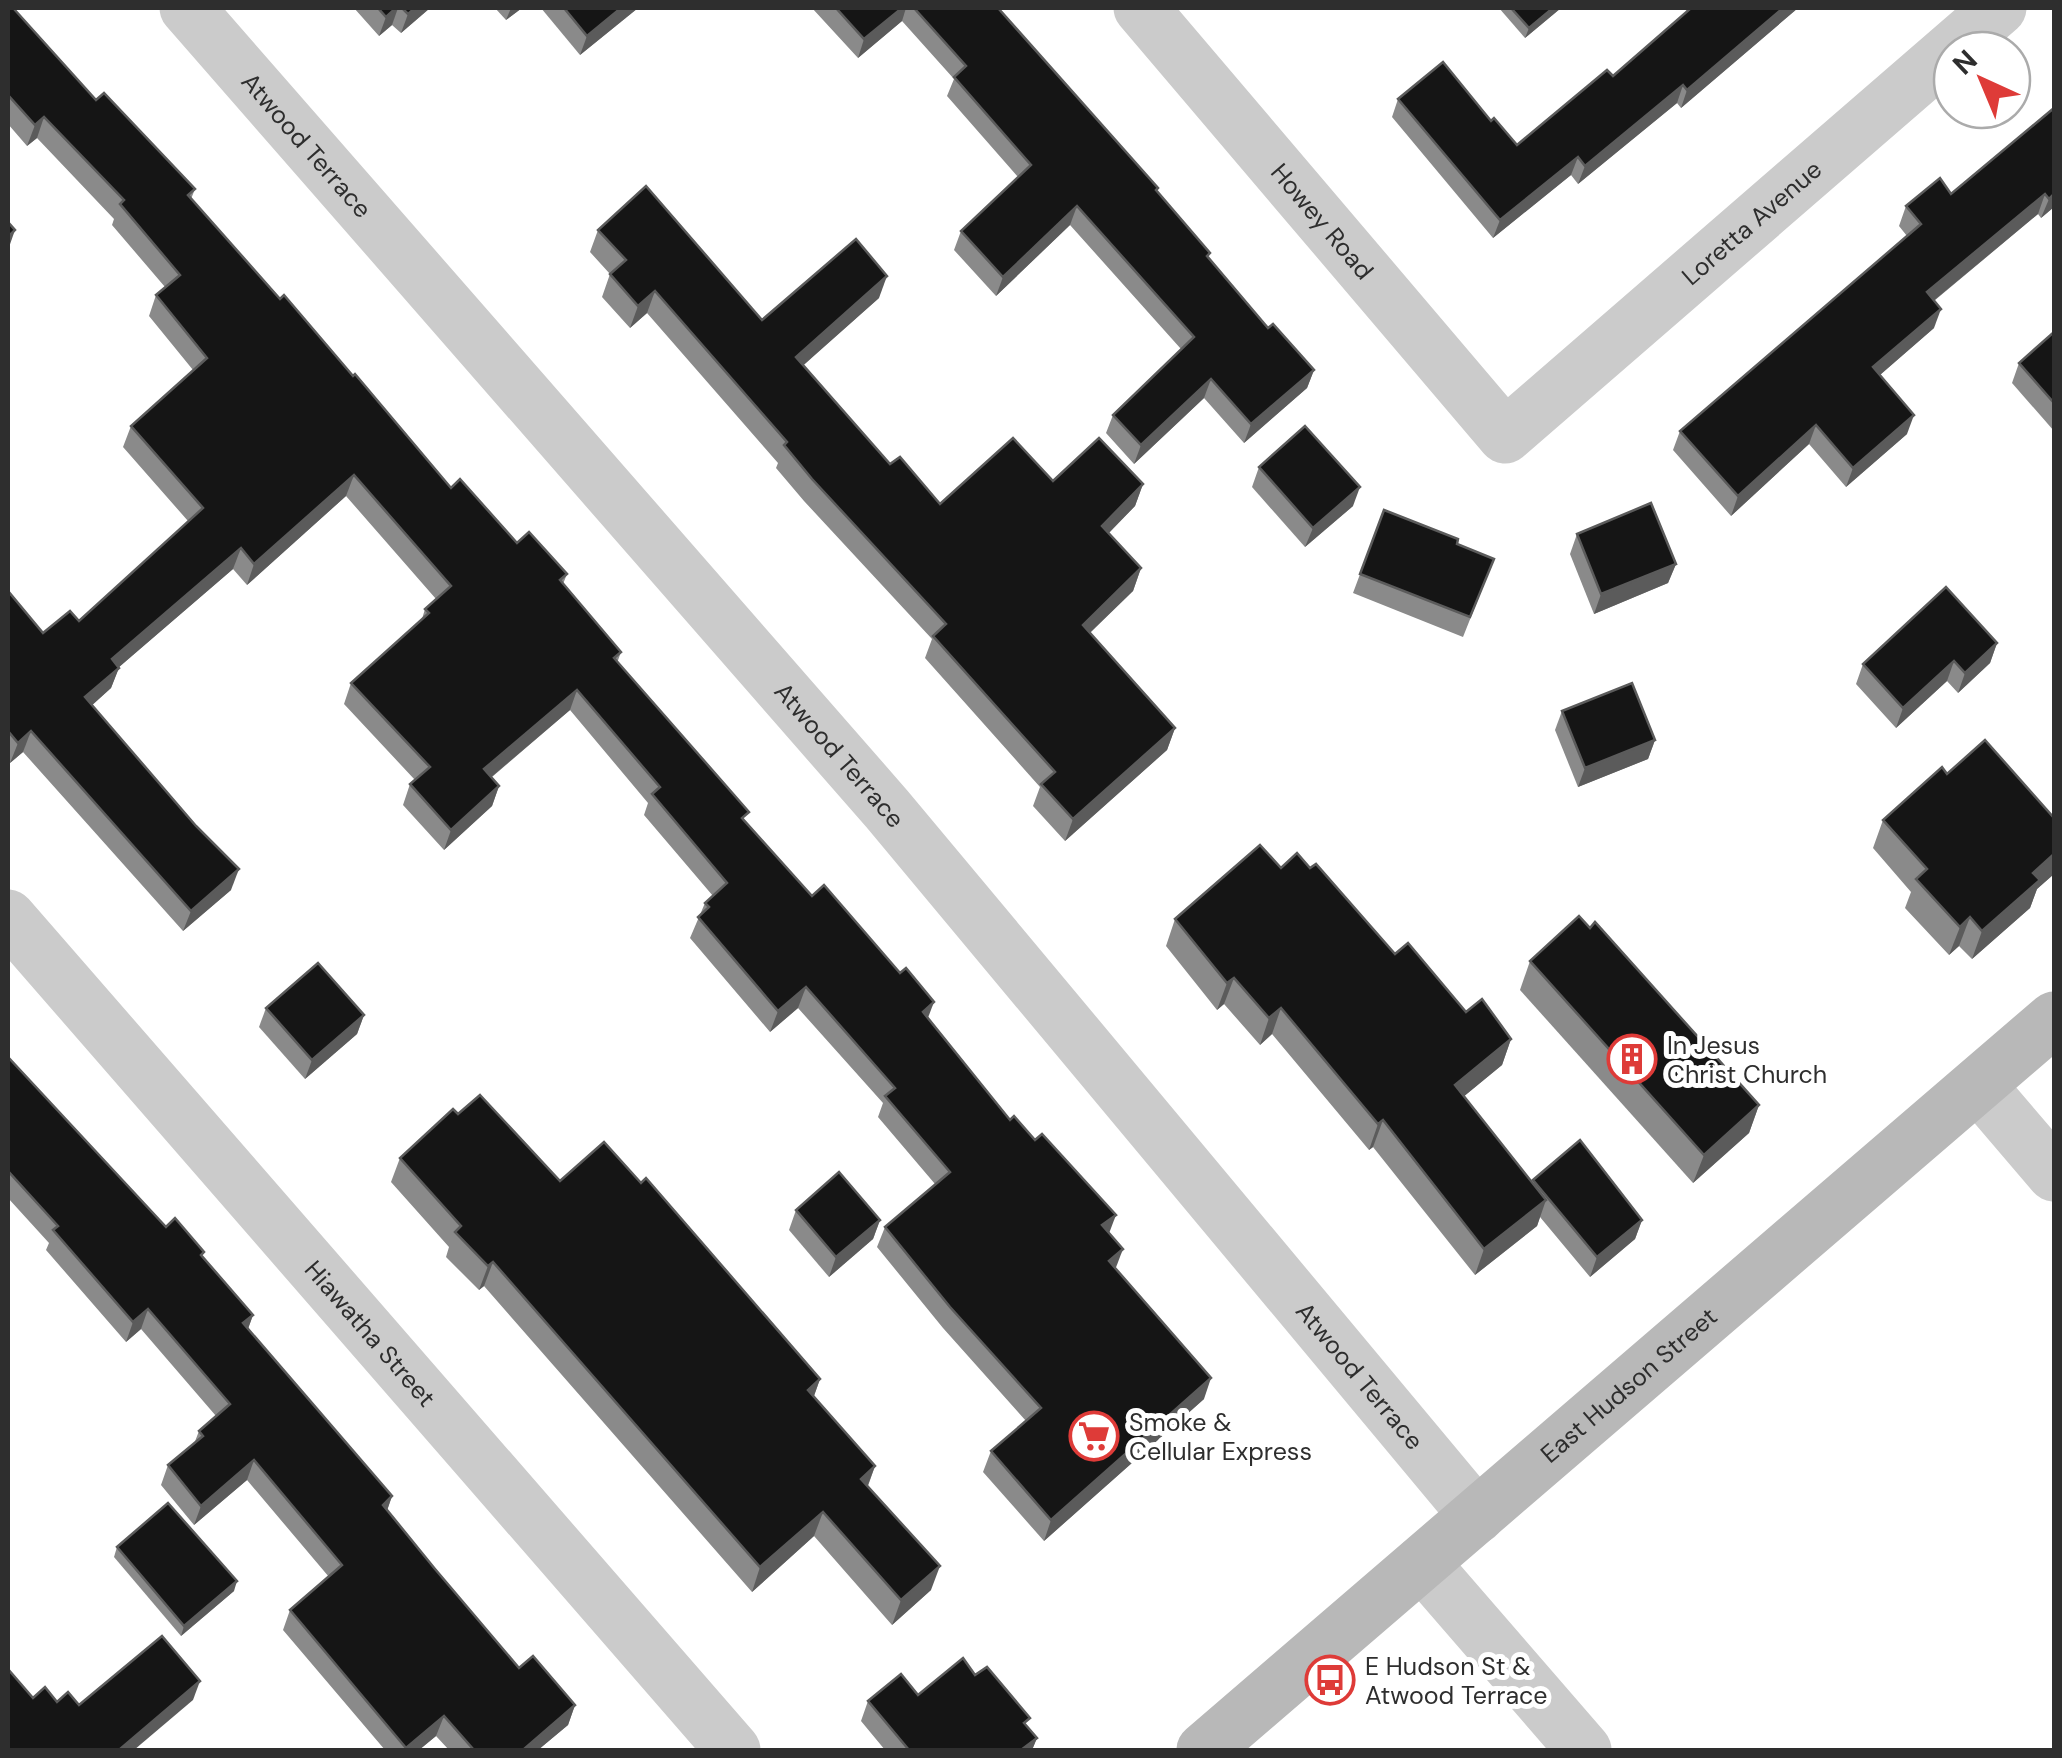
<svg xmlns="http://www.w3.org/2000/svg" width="2062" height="1758" font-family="'DM Sans',sans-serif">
  <rect width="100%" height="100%" fill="#fff"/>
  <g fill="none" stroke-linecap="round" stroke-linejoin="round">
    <!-- minor -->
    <g stroke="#cbcbcb" stroke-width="55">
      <path id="s1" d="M187,8L887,809L1477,1516"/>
      <path id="s2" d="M1141,8L1505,436L1999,8"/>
      <path id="s3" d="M8,917L733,1750"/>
      <path d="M1978,1085L2054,1174"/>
      <path d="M1422,1563L1584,1750"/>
    </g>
    <!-- secondary -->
    <path stroke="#b8b8b8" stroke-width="55" id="s4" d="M1204,1750L2054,1019"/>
  </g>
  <!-- wall -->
  <g fill="#8a8a8a">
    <path d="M8,8H16L15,10L96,100L195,189L191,199L451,488L517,543L567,574L563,584L621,652L617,663L745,822L812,896L928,1018L1010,1120L1109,1233L1115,1268L1204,1399L1044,1541L983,1472L991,1451L1026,1421L943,1328L877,1247L885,1227L935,1184L878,1117L883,1103L798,1008L770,1032L690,938L705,903L713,896L644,815L648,803L570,710L492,777L499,786L492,806L444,850L403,805L410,784L415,780L344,704L351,683L422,619L425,609L436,599L346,496L247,585L233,569L119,667L111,688L92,705L231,890L183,931L23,752L10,763L8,761V591L43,633L79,621L188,521L123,447L131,426L193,370L149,316L156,295L165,287L112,225L114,219L37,138L27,146L8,124Z"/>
    <path d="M354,8H430L401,33L392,25L379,36Z"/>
    <path d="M495,8H522L506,20Z"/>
    <path d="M541,8H638L580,55Z"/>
    <path d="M812,8H998L1157,192L1209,258L1268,328L1314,370L1307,388L1244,443L1204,398L1134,464L1106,433L1113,415L1181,349L1070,225L996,296L954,250L961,231L1018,177L947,96L954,79L902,21L858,58Z"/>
    <path d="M1499,8H1561L1525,38Z"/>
    <path d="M1683,8H1798L1681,108L1677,103L1578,184L1571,175L1493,238L1392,117L1398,99L1491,121L1517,145L1613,76L1687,11Z"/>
    <path d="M2054,108V207L2041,218L2038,214L1934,301V328L1880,375L1907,434L1846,487L1809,444L1731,516L1673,450L1680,431L1907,236L1899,226L1906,206L1951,194Z"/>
    <path d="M598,230L762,320L879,298L803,365L890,464L940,504L1053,481L1143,484L1135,506L1109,533L1141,568L1133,591L1090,633L1175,728L1167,750L1065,841L1033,806L1040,787L925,658L932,639L804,501L776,468L778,463L647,313L630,328L602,297L610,274L590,252Z"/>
    <path d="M2054,332V431L2012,383L2019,363Z"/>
    <path d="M1259,467L1353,506L1305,547L1252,487Z"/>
    <path d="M1384,510L1457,544L1494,559L1463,637L1353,593Z"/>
    <path d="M1577,534L1676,564L1668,583L1594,614L1570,554Z"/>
    <path d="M1997,643L1990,663L1958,693L1947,681L1896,728L1856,684L1863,664Z"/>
    <path d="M1562,711L1655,740L1648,759L1578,787L1555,730Z"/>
    <path d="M1947,774L2054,818V874L2037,889L2030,908L1972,959L1959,946L1949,955L1905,908L1911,892L1873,848L1883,820Z"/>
    <path d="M1281,868H1310L1395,954L1466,1012L1511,1039L1502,1065L1464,1096L1532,1182L1642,1220L1635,1239L1590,1277L1540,1217L1537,1226L1475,1275L1373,1147L1369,1150L1272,1034L1260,1045L1224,1004L1217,1010L1166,946L1175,919Z"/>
    <path d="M1590,928L1759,1105L1749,1133L1693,1183L1520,990L1530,961Z"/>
    <path d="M266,1008L364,1015L357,1034L305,1079L259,1027Z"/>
    <path d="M8,1057L166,1227L203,1257L253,1315L248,1329L392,1496L387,1511L519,1668L575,1705L568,1725L538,1750H449L436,1736L419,1750H385L283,1630L290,1610L329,1577L247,1480L194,1525L161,1485L168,1465L194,1444L199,1431L216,1416L141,1329L126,1342L46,1250L49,1243L8,1198Z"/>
    <path d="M458,1114L560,1181L820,1379L814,1396L875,1466L868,1486L931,1590L892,1625L814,1536L752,1592L484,1286L479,1290L446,1257L449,1247L391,1182L400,1158Z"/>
    <path d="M796,1210L880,1220L873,1239L829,1277L789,1230Z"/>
    <path d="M117,1547L234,1591L181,1636L114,1557Z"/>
    <path d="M975,1675L1037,1738L1032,1750H885L861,1721L868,1701L918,1695Z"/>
  </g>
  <!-- shaded-wall -->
  <g fill="#5b5b5b">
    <path d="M396,8H398L392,25L379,36L386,17Z"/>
    <path d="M415,8H430L401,33L408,14Z"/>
    <path d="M511,8H522L506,20Z"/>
    <path d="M621,8H638L580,55L587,36Z"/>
    <path d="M902,8H906L902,21L858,58L864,39Z"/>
    <path d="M1553,8H1561L1525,38L1529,28Z"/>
    <path d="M1783,8H1798L1681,108L1687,90Z"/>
    <path d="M1683,85L1677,103L1578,184L1585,166Z"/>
    <path d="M44,117L37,138L27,146L35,125Z"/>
    <path d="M1578,157L1571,175L1493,238L1500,220Z"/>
    <path d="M2045,194L2038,214L1920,312L1927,292Z"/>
    <path d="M2054,194V207L2041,218L2049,199Z"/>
    <path d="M1077,206L1070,225L996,296L1003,277Z"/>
    <path d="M15,230L8,250V237Z"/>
    <path d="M887,276L879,298L788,379L796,357Z"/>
    <path d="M655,291L647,313L630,328L638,306Z"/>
    <path d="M1941,309L1934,328L1866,387L1873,367Z"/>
    <path d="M1314,370L1307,388L1244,443L1251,424Z"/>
    <path d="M1211,379L1204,398L1134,464L1141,445Z"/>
    <path d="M1914,415L1907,434L1846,487L1853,468Z"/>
    <path d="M1816,425L1809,444L1731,516L1738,496Z"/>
    <path d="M354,475L346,496L247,585L254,564Z"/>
    <path d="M1143,484L1135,506L1094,548L1102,526Z"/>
    <path d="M1360,487L1353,506L1305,547L1313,528Z"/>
    <path d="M241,548L233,569L104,680L112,659Z"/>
    <path d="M1676,564L1668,583L1594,614L1601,594Z"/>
    <path d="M1141,568L1133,591L1075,647L1083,625Z"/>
    <path d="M1997,643L1990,663L1958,693L1965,673Z"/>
    <path d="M1954,661L1947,681L1896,728L1903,708Z"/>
    <path d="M119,668L111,688L78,718L85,697Z"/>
    <path d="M577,690L570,710L476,790L484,769Z"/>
    <path d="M1175,728L1167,750L1065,841L1073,819Z"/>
    <path d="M31,731L23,752L10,763L18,743Z"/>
    <path d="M1655,740L1648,759L1578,787L1585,768Z"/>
    <path d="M499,786L492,806L444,850L451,830Z"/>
    <path d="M2054,854V874L2037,889L2030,908L1972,959L1982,931L2033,873Z"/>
    <path d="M239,869L231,890L183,931L191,911Z"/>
    <path d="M1970,917L1959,946L1949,955L1960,927Z"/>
    <path d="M1234,978L1224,1004L1217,1010L1227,983Z"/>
    <path d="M806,987L798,1008L770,1032L778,1011Z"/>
    <path d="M934,1002L926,1023L923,1012Z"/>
    <path d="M1281,1008L1272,1034L1260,1045L1269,1018Z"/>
    <path d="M364,1015L357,1034L305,1079L312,1060Z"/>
    <path d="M1511,1039L1502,1065L1445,1112L1455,1085Z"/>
    <path d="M1759,1105L1749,1133L1693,1183L1704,1155Z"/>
    <path d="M1383,1120L1373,1147L1369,1150L1378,1124Z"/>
    <path d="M1546,1200L1537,1226L1475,1275L1484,1249Z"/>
    <path d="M1116,1215L1108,1236L1102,1225Z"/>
    <path d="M880,1220L873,1239L829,1277L836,1257Z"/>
    <path d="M1642,1220L1635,1239L1590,1277L1597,1257Z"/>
    <path d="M1123,1249L1115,1270L1109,1261Z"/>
    <path d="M493,1262L484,1286L479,1290L488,1266Z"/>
    <path d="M148,1309L141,1329L126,1342L133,1322Z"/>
    <path d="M253,1315L246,1334L243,1323Z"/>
    <path d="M1211,1378L1204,1399L1044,1541L1051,1520Z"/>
    <path d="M820,1379L811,1404L808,1390Z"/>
    <path d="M254,1460L247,1480L194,1525L201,1506Z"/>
    <path d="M875,1466L866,1490L861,1479Z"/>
    <path d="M392,1496L385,1516L383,1505Z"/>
    <path d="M823,1512L814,1536L752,1592L760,1567Z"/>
    <path d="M940,1566L931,1590L892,1625L901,1600Z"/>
    <path d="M237,1581L234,1591L181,1636L184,1626Z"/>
    <path d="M200,1681L193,1700L134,1750H119Z"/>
    <path d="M575,1705L568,1725L538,1750H523Z"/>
    <path d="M444,1716L436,1736L419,1750H405Z"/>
    <path d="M1037,1738L1032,1750H1021Z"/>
  </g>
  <!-- building -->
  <g fill="#151515" stroke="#5b5b5b" stroke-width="2.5">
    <path d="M8,8H16L14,9L96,100L104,93L195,189L188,195L280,299L284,295L353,376L355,374L451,488L460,479L517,543L529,532L567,574L560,580L621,652L614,658L749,812L742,818L812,896L824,885L900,973L906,968L934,1002L923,1012L1010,1120L1014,1116L1035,1140L1042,1134L1116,1215L1102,1225L1123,1249L1109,1261L1211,1378L1051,1520L991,1451L1041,1408L950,1307L885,1227L950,1172L885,1096L895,1088L806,987L778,1011L698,917L709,907L705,903L727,883L652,794L660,787L577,690L484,769L499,786L451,830L410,784L430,767L351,683L429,613L425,609L451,586L354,475L254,564L241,548L112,659L119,668L85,697L196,826L239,869L191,911L31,731L18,743L8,731V591L43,633L70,611L79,621L203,508L131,426L207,358L156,295L180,275L120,204L124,200L44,117L35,125L8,95Z"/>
    <path d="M378,8H396L386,17Z"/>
    <path d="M402,8H415L408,14Z"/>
    <path d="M564,8H621L587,36Z"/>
    <path d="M836,8H902L864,39Z"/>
    <path d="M914,8H998L1158,188L1156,190L1210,253L1207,256L1268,328L1273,324L1314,370L1251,424L1211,379L1141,445L1113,415L1194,337L1077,206L1003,277L961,231L1031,165L954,77L966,66Z"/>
    <path d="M1511,8H1553L1529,28Z"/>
    <path d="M1691,8H1783L1687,90L1683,85L1585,166L1578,157L1500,220L1398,99L1443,62L1491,121L1494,118L1517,145L1607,70L1613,76Z"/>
    <path d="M2054,108V194L2049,199L2045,194L1927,292L1941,309L1873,367L1914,415L1853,468L1816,425L1738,496L1680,431L1921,224L1906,206L1940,178L1951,194Z"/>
    <path d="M646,186L762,320L856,239L887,276L796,357L890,464L900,457L940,504L1013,438L1053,481L1099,438L1143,484L1102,526L1141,568L1083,625L1175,728L1073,819L1041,784L1055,772L933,636L946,624L812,479L784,445L787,442L655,291L638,306L610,274L626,260L598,230Z"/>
    <path d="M8,222L15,230L8,237Z"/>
    <path d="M2054,332V403L2019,363Z"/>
    <path d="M1305,426L1360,487L1313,528L1259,467Z"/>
    <path d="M1651,503L1676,564L1601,594L1577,534Z"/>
    <path d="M1384,510L1458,539L1457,544L1494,559L1470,617L1360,574Z"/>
    <path d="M1946,587L1997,643L1965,673L1954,661L1903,708L1863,664Z"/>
    <path d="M1632,683L1655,740L1585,768L1562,711Z"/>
    <path d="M1985,740L2054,818V854L2033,873L2040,880L1982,931L1970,917L1960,927L1916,879L1927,869L1883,820L1942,767L1947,774Z"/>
    <path d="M1260,845L1281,868L1297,853L1310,868L1316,864L1395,954L1408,943L1466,1012L1482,999L1511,1039L1455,1085L1546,1200L1484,1249L1383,1120L1378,1124L1281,1008L1269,1018L1234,978L1227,983L1175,919Z"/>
    <path d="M1579,916L1590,928L1595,922L1759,1105L1704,1155L1530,961Z"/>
    <path d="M318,963L364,1015L312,1060L266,1008Z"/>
    <path d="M8,1057L166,1227L175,1218L204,1252L201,1255L253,1315L243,1323L392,1496L383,1505L435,1569L519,1668L533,1656L575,1705L523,1750H474L444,1716L406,1748L290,1610L342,1565L254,1460L201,1506L168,1465L203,1436L199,1431L230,1404L148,1309L133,1322L53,1230L58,1226L8,1171Z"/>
    <path d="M480,1095L560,1181L604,1142L641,1183L646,1178L820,1379L808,1390L875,1466L861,1479L940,1566L901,1600L823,1512L760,1567L493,1262L488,1266L455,1232L461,1226L400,1158L453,1109L458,1114Z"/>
    <path d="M1580,1140L1642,1220L1597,1257L1533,1180Z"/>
    <path d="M839,1172L880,1220L836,1257L796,1210Z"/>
    <path d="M168,1503L237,1581L184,1626L117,1547Z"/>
    <path d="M162,1636L200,1681L119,1750H8V1669L33,1698L45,1687L57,1702L68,1692L79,1705Z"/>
    <path d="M963,1658L975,1675L987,1667L1030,1718L1024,1723L1037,1738L1021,1750H909L868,1701L901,1674L918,1695Z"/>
  </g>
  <!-- icons -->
  <defs>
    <g id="building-ring" transform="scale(2.5)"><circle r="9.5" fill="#fff" stroke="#de3b38" stroke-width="1.5"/><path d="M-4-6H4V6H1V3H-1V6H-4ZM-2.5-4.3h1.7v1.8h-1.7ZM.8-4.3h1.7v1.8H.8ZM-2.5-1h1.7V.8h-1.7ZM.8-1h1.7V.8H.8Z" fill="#de3b38"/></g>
    <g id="supermarket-ring" transform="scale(2.5)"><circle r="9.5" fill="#fff" stroke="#de3b38" stroke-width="1.5"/><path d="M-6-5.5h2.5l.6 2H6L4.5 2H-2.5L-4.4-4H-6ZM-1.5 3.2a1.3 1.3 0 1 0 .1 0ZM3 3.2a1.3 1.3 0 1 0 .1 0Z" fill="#de3b38"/></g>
    <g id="bus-ring" transform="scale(2.5)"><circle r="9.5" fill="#fff" stroke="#de3b38" stroke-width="1.5"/><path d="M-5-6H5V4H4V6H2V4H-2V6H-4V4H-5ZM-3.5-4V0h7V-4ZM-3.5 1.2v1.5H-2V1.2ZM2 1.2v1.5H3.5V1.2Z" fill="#de3b38"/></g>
  </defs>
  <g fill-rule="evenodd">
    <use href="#building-ring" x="1632" y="1059"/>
    <use href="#supermarket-ring" x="1094" y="1436"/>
    <use href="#bus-ring" x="1330" y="1680"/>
  </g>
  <g text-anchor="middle" stroke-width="10" stroke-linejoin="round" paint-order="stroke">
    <!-- street labels -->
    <g font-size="25" fill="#2e2e2e" stroke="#fff">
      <text dy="9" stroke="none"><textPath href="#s1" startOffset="182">Atwood Terrace</textPath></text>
      <text dy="9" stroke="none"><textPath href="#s2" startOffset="280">Howey Road</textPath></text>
      <text dy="9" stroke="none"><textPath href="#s2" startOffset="888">Loretta Avenue</textPath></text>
      <text dy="9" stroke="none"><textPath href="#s1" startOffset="992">Atwood Terrace</textPath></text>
      <text dy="9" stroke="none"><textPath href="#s3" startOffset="552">Hiawatha Street</textPath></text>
      <text dy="9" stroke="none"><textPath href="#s1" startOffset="1802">Atwood Terrace</textPath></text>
      <text dy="9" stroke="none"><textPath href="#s4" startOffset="560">East Hudson Street</textPath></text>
    </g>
    <!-- poi labels -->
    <g font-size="25" fill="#2e2e2e" stroke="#fff" text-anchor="start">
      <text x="1667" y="1054">In Jesus<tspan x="1667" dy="29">Christ Church</tspan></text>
      <text x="1129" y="1431">Smoke &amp;<tspan x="1129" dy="29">Cellular Express</tspan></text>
      <text x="1365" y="1675">E Hudson St &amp;<tspan x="1365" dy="29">Atwood Terrace</tspan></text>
    </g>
  </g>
  <!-- border -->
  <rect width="2062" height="1758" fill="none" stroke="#2e2e2e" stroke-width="20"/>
  <!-- north arrow -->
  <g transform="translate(1982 80) rotate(316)"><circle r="48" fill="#ffffff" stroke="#ababab" stroke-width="2.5"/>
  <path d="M0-8L18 38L0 25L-18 38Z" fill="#de3b38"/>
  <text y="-15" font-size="28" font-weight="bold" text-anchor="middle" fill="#2e2e2e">N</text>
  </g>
</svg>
